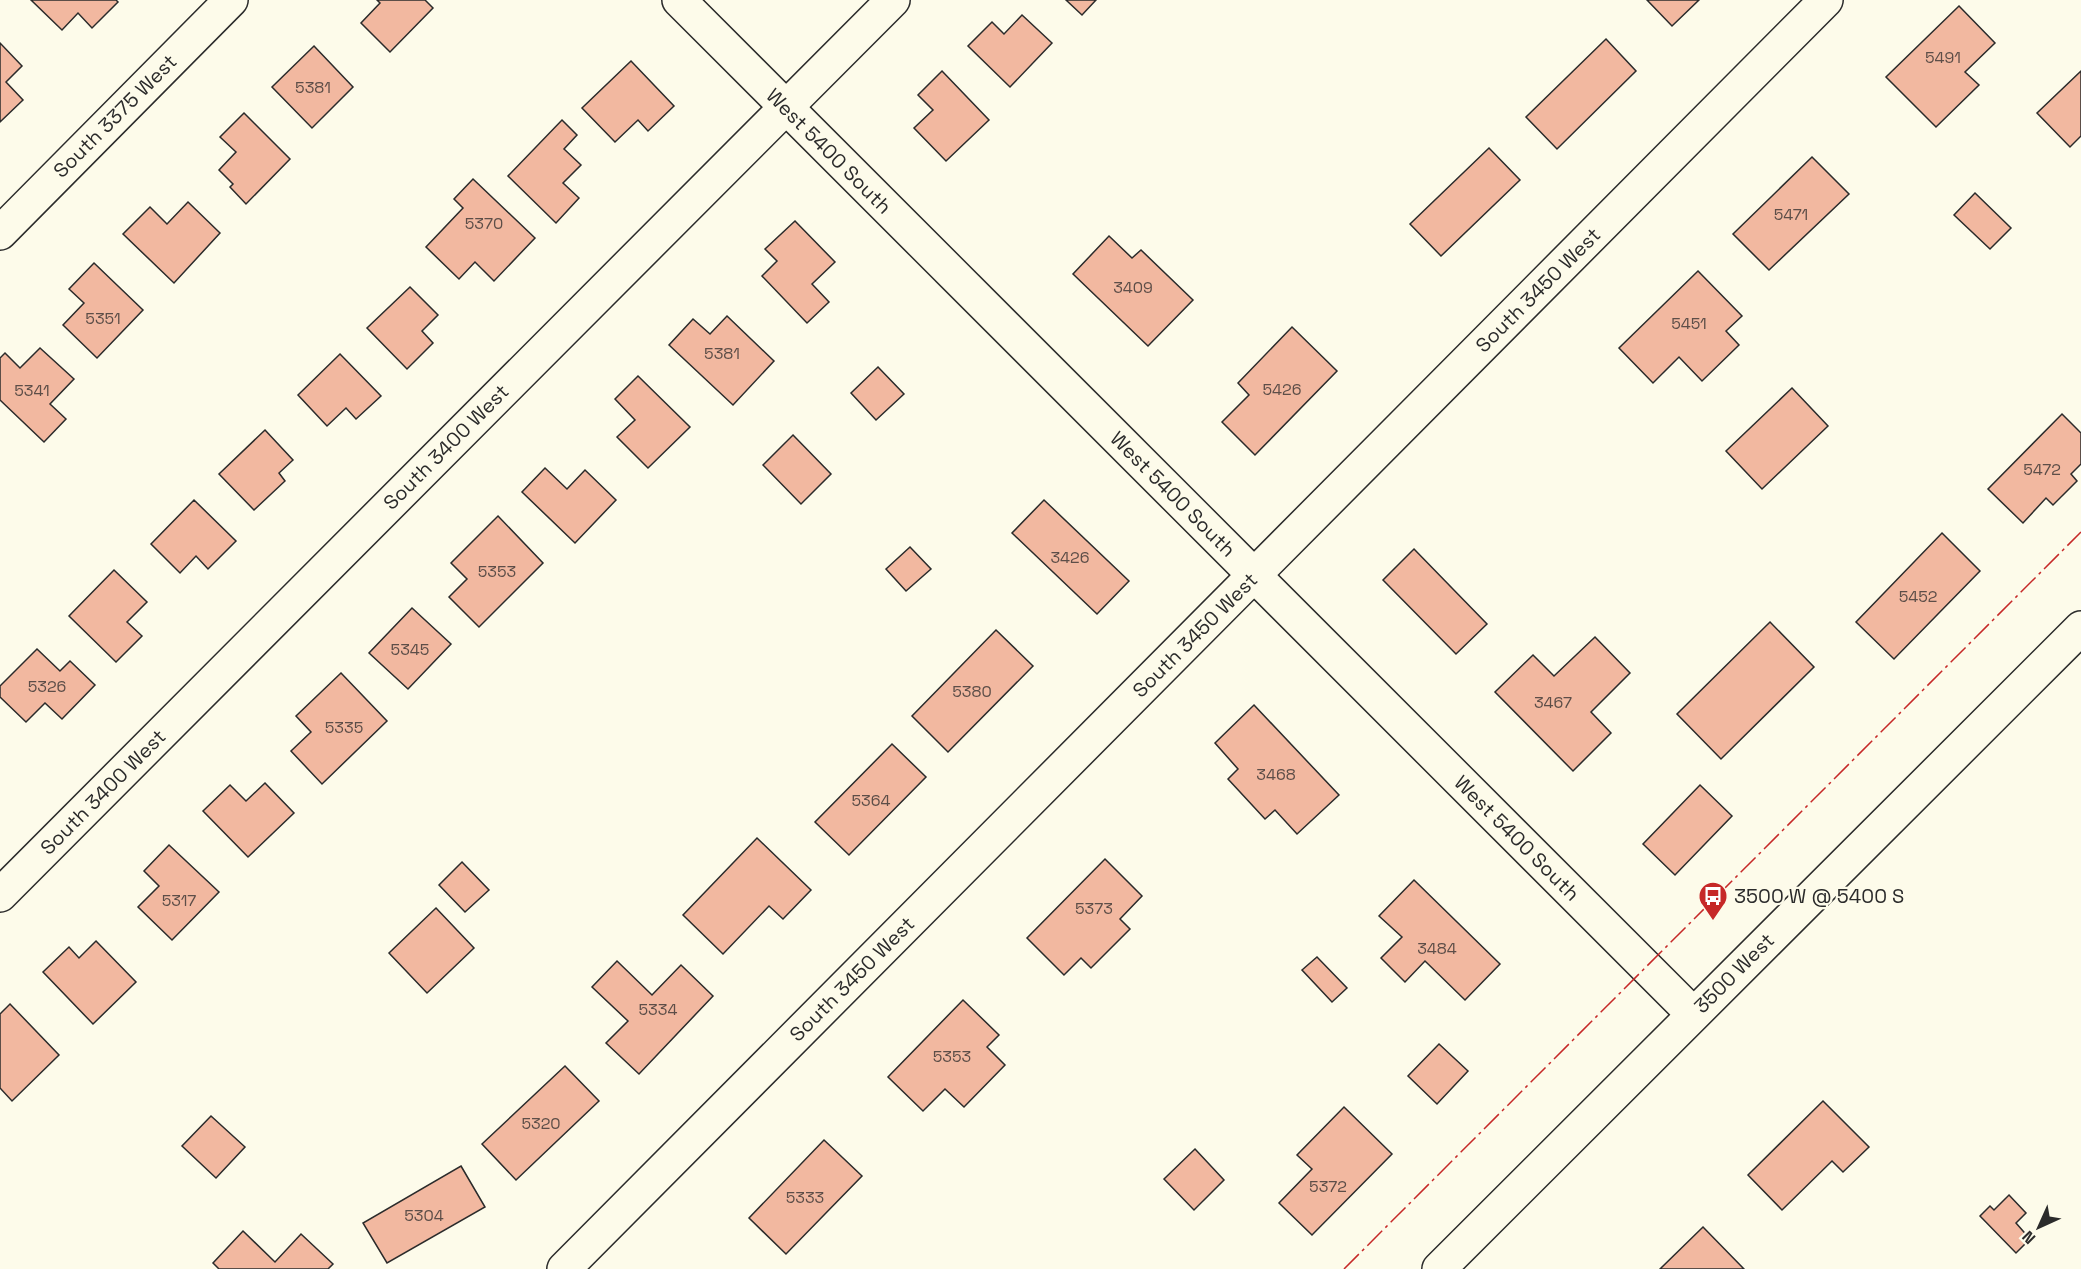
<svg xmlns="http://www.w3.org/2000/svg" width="2081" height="1269" font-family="'Space Grotesk',sans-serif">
  <rect width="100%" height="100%" fill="#fdfbea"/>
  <!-- building -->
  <g fill="#f2b8a0" stroke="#2b2b2b" stroke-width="1.5">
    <path d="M31,0H116L118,2L92,28L78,13L62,30Z"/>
    <path d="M377,0H425L433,8L390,52L361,23L380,3Z"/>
    <path d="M1066,0H1096L1082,15Z"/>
    <path d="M1647,0H1699L1672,26Z"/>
    <path d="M1959,6L1995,43L1965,72L1979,85L1936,127L1886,77Z"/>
    <path d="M1022,15L1052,43L1010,87L968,46L992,22L1004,34Z"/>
    <path d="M1606,39L1636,71L1557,149L1526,117Z"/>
    <path d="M0,43L22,66L6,82L23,100L0,122Z"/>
    <path d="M314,46L353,87L312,128L272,87Z"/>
    <path d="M631,61L674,106L648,131L638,120L615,142L582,108Z"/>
    <path d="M942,71L989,120L946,161L914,128L933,110L918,95Z"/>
    <path d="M2081,71V136L2070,147L2037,113Z"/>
    <path d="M244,113L290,159L246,204L230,187L233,184L219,170L236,152L220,137Z"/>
    <path d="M562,120L577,135L564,149L581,165L563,183L579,198L556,223L508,176Z"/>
    <path d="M1489,148L1520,180L1441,256L1410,224Z"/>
    <path d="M1812,157L1849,194L1769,270L1733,234Z"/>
    <path d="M473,179L535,238L494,281L475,262L459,279L426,247L463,208L454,199Z"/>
    <path d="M1975,193L2011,228L1990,249L1954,215Z"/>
    <path d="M188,202L220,233L174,283L123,234L150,207L167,224Z"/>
    <path d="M795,221L835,262L812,284L829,302L807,323L762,276L777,261L765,249Z"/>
    <path d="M1109,236L1132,258L1141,250L1193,300L1148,346L1073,274Z"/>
    <path d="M94,263L143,310L97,358L63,325L84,303L69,289Z"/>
    <path d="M1698,271L1742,316L1726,331L1739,345L1702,381L1679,357L1653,383L1619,348Z"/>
    <path d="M410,287L438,315L422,331L433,343L407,369L367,328Z"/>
    <path d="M727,316L774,361L733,405L669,345L693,319L710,334Z"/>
    <path d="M1292,327L1337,371L1255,455L1222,422L1249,395L1238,383Z"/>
    <path d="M40,348L74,379L50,404L66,419L44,442L0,400V358L5,353L20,368Z"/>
    <path d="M340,354L381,396L356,419L346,408L327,426L298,395Z"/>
    <path d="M878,367L904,394L876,420L851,393Z"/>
    <path d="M638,376L690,427L648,468L617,437L635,420L615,399Z"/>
    <path d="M1792,388L1828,426L1762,489L1726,451Z"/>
    <path d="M2062,414L2081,433V464L2071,474L2077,481L2053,505L2046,498L2023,523L1988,489Z"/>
    <path d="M265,430L293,460L279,473L285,481L254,510L219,474Z"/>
    <path d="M793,435L831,474L801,504L763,465Z"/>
    <path d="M545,468L567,489L585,470L616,500L575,543L522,492Z"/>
    <path d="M194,500L236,541L208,569L196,556L180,573L151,544Z"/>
    <path d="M1044,500L1129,581L1097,614L1012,533Z"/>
    <path d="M498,516L543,563L479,627L449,597L467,579L451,563Z"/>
    <path d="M1942,533L1980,571L1894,659L1856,622Z"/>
    <path d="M910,547L931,569L906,591L886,569Z"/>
    <path d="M1414,549L1487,624L1456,654L1383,580Z"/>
    <path d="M114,570L147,602L127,622L142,636L116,662L69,616Z"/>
    <path d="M412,608L451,644L408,689L369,653Z"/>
    <path d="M1770,622L1814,667L1721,759L1677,714Z"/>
    <path d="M996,630L1033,666L948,752L912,716Z"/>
    <path d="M1595,637L1630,673L1591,712L1611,733L1573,771L1495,692L1533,655L1554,676Z"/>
    <path d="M37,649L60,671L70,661L95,685L62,719L45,703L26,722L0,697V686Z"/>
    <path d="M341,673L387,721L322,784L291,751L311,732L296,716Z"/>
    <path d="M1254,705L1339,795L1297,834L1275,810L1265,819L1228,779L1238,769L1215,743Z"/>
    <path d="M892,744L926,777L849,855L815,822Z"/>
    <path d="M265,783L294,813L248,857L203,811L230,785L246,801Z"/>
    <path d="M1700,785L1732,816L1675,875L1643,844Z"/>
    <path d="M757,838L811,890L783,919L769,906L723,954L683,915Z"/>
    <path d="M169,845L219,892L172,940L138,907L159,886L144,871Z"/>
    <path d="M1105,859L1142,896L1120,919L1130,929L1091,968L1081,958L1064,975L1027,938Z"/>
    <path d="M462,862L489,890L465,912L439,885Z"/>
    <path d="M1414,880L1500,964L1465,1000L1425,961L1405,982L1381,958L1402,937L1379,916Z"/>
    <path d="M436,908L474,948L427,993L389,953Z"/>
    <path d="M96,941L136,982L93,1024L43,972L69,947L79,958Z"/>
    <path d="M1317,957L1347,988L1332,1002L1302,970Z"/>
    <path d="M617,961L652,995L681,965L713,996L639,1074L606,1043L628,1021L592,987Z"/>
    <path d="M963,1000L999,1035L987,1047L1005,1065L964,1107L945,1089L923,1111L888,1077Z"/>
    <path d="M10,1004L59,1055L12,1101L0,1088V1014Z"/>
    <path d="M1439,1044L1468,1071L1437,1104L1408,1076Z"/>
    <path d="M565,1066L599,1101L516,1180L482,1144Z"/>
    <path d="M1823,1101L1869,1147L1843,1172L1832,1161L1782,1210L1748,1175Z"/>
    <path d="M1344,1107L1392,1154L1312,1235L1279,1203L1312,1169L1297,1155Z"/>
    <path d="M211,1116L245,1147L216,1178L182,1146Z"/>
    <path d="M824,1140L862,1176L786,1254L749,1218Z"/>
    <path d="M1195,1149L1224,1180L1194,1210L1164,1179Z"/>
    <path d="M461,1166L485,1207L387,1263L363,1223Z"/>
    <path d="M2009,1195L2026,1213L2016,1223L2030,1239L2016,1253L1980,1216L1990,1206L1994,1210Z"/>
    <path d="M1703,1227L1744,1269H1660Z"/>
    <path d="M243,1231L275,1262L301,1234L333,1264L328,1269H219L213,1263Z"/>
  </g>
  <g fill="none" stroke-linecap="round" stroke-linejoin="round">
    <!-- minor casing -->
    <g stroke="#2b2b2b" stroke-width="36">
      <g id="minor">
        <path d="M679,0L1693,1014"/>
        <path d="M0,233L231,0"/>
        <path d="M0,895L893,0"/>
        <path d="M564,1269L1826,0"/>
      </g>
    </g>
    <!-- major casing -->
    <g stroke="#2b2b2b" stroke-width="36">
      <path id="major" d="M1439,1269L2081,628"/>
    </g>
    <!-- minor -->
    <use href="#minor" stroke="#fdfbea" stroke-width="33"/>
    <!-- major -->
    <use href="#major" stroke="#fdfbea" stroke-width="33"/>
    <!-- power -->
    <path stroke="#c62828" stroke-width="1.5" stroke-dasharray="21 4.5 3 4.5" stroke-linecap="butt" d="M1344,1269L2081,532"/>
  </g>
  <!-- icons -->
  <defs>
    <g id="bus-pin" transform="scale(1.5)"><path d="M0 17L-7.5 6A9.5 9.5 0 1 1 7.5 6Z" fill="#c62828" stroke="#fdfbea"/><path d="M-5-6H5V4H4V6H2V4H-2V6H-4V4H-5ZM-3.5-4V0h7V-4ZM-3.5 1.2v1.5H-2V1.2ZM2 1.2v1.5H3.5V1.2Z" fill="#fff"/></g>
  </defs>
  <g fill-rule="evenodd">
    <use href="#bus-pin" x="1713" y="896"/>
  </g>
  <g text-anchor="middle" stroke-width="4.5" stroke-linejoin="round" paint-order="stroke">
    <!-- number labels -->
    <g font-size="16" fill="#5d4e48">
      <text x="1943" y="63">5491</text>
      <text x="313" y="93">5381</text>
      <text x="1791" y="220">5471</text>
      <text x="484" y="229">5370</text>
      <text x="1133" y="293">3409</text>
      <text x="103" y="324">5351</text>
      <text x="1689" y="329">5451</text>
      <text x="722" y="359">5381</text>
      <text x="1282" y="395">5426</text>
      <text x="32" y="396">5341</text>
      <text x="2042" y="475">5472</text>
      <text x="1070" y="563">3426</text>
      <text x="497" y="577">5353</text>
      <text x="1918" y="602">5452</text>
      <text x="410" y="655">5345</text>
      <text x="47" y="692">5326</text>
      <text x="972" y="697">5380</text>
      <text x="1553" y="708">3467</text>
      <text x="344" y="733">5335</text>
      <text x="1276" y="780">3468</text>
      <text x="871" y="806">5364</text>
      <text x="179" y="906">5317</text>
      <text x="1094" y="914">5373</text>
      <text x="1437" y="954">3484</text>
      <text x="658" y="1015">5334</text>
      <text x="952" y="1062">5353</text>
      <text x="541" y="1129">5320</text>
      <text x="1328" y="1192">5372</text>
      <text x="805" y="1203">5333</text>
      <text x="424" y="1221">5304</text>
    </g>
    <!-- street labels -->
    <g font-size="20" fill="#2b2b2b" stroke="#fdfbea">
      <text transform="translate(115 116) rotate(-45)" y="7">South 3375 West</text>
      <text transform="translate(829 151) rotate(45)" y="7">West 5400 South</text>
      <text transform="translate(1538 290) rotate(-45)" y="7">South 3450 West</text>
      <text transform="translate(446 447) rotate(-45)" y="7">South 3400 West</text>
      <text transform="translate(1173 494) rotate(45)" y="7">West 5400 South</text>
      <text transform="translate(1195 635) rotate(-45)" y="7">South 3450 West</text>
      <text transform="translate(103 792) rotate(-45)" y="7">South 3400 West</text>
      <text transform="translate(1517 838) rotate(45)" y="7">West 5400 South</text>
      <text transform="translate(1734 973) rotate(-45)" y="7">3500 West</text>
      <text transform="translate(852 979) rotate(-45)" y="7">South 3450 West</text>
    </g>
    <!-- poi labels -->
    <g font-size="20" fill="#2b2b2b" stroke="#fdfbea" text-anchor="start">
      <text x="1734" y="903">3500 W @ 5400 S</text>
    </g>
  </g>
  <!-- north arrow -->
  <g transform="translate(2039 1227) rotate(225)" stroke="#fdfbea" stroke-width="4.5" paint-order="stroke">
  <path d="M0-4.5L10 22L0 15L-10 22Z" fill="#2b2b2b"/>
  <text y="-9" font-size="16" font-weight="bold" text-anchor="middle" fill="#2b2b2b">N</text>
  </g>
</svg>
